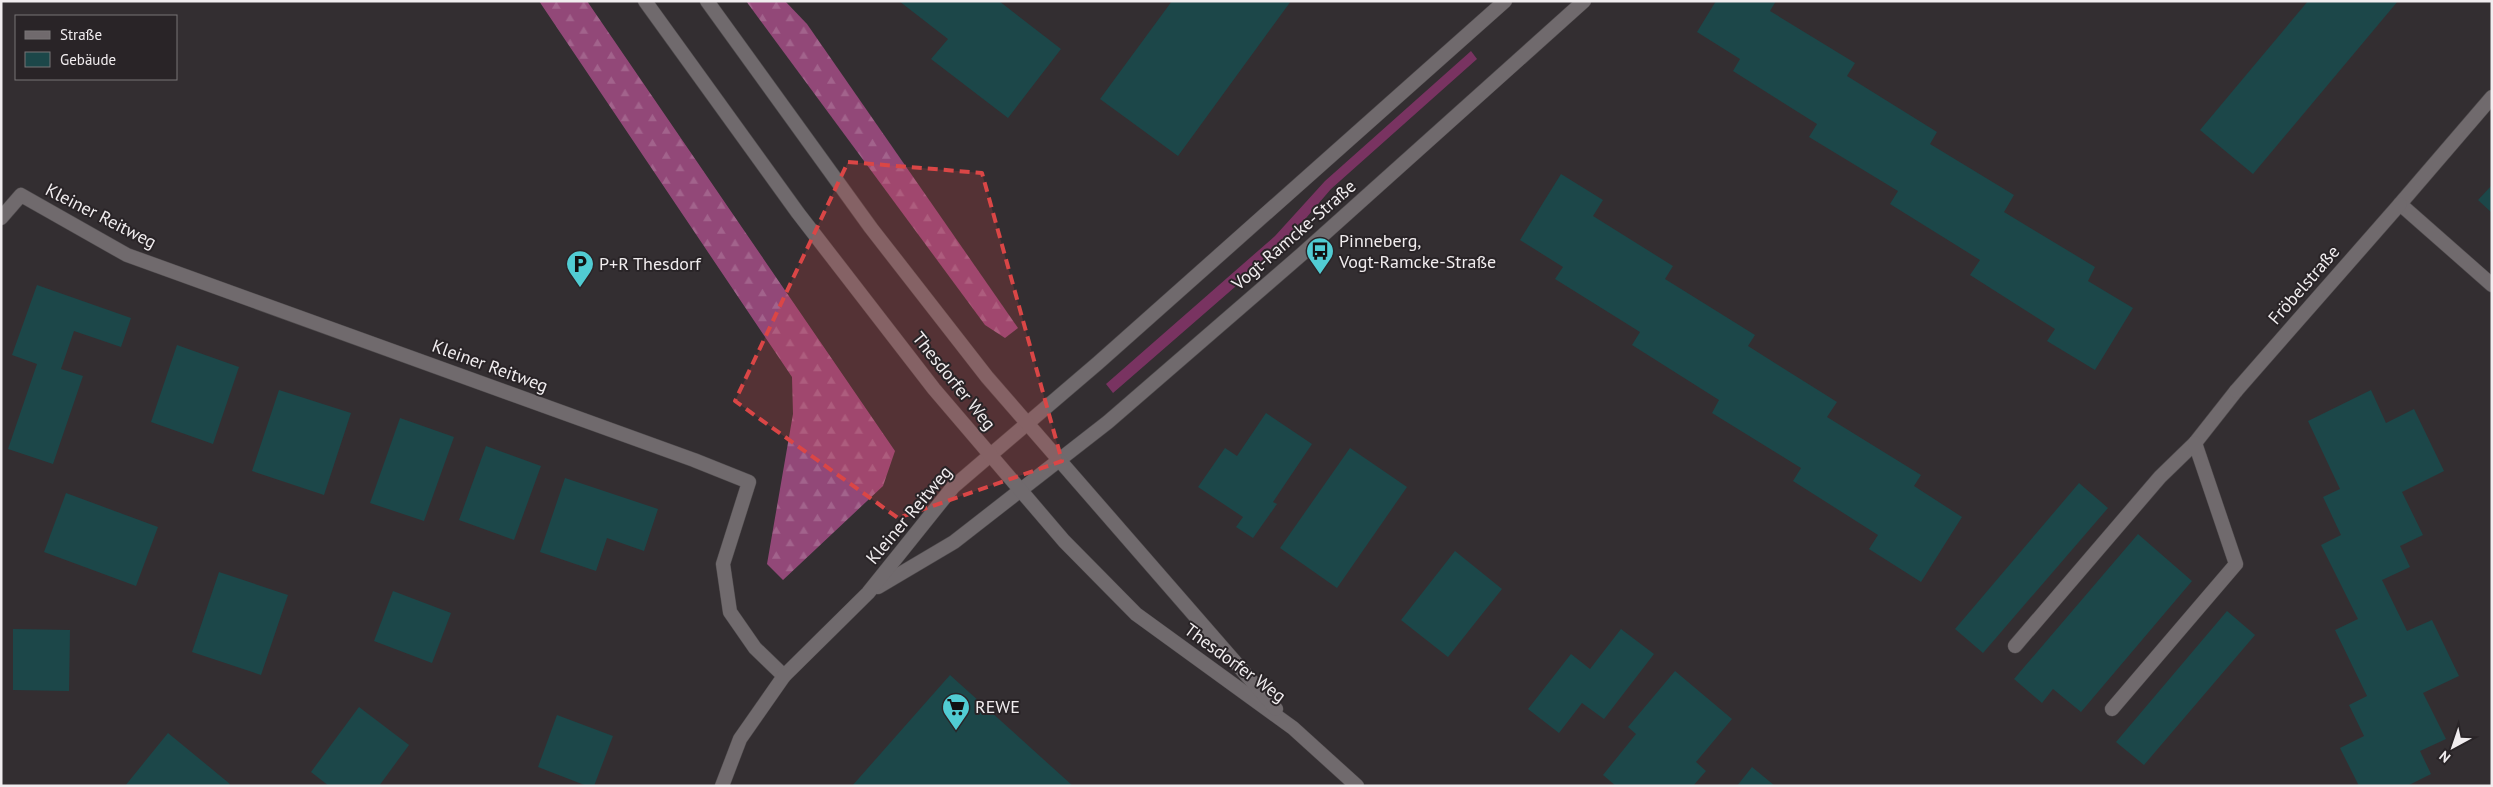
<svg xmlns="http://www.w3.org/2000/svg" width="2493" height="787" font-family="'PT Sans',sans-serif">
  <defs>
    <pattern id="forest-firs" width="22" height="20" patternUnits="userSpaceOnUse" patternTransform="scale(1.25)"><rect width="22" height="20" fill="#924878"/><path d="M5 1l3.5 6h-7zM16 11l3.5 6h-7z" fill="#a2638c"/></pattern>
  </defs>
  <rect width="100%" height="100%" fill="#332e31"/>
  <!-- grass -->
  <path fill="#793361" d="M1471,51L1477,59L1331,189L1282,246L1113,393L1106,384L1275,236L1325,181Z"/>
  <!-- forest -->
  <g fill="url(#forest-firs)">
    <path d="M539,1H587L895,451L883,486L783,580L767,564L793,414L792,377Z"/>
    <path d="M746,1H785L807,24L1018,328L1005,338L985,325Z"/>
  </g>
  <!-- building -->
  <g fill="#1c4749">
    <path d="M899,1H999L1061,49L1008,118L931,59L948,39Z"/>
    <path d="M1172,1H1291L1178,156L1100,99Z"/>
    <path d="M1716,1H1776L1770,11L1855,63L1847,76L1937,132L1930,144L2014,195L2004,212L2095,267L2088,281L2133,308L2095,370L2047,341L2055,329L1970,275L1980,260L1890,204L1898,191L1809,137L1817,124L1733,71L1740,59L1697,32Z"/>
    <path d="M2308,1H2398L2253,174L2200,130Z"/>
    <path d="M1561,174L1603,200L1593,216L1673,266L1665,279L1755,335L1748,346L1837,402L1827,417L1921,475L1914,486L1962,517L1921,582L1869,549L1878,535L1793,481L1801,468L1712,413L1719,400L1632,345L1640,332L1555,279L1563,267L1520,240Z"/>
    <path d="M2492,185V213L2478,200Z"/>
    <path d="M37,285L131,318L121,347L74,331L61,369L83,376L53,464L8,449L37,364L12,355Z"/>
    <path d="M177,345L239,367L213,444L151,422Z"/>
    <path d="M279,390L351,413L324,495L252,471Z"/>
    <path d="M2371,390L2386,423L2414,409L2444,471L2402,492L2423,535L2400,546L2410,567L2382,580L2407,631L2432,620L2459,676L2423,693L2446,739L2420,751L2431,774L2407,786H2359L2340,748L2364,736L2349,705L2367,696L2335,630L2358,619L2321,545L2341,535L2323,497L2340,489L2308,421Z"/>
    <path d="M1266,413L1312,444L1273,502L1277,504L1253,538L1236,527L1243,517L1198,487L1225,448L1237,456Z"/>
    <path d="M400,418L454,437L424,521L370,503Z"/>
    <path d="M486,446L541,466L514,540L459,520Z"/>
    <path d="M1350,448L1407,487L1337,588L1280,548Z"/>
    <path d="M565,478L658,509L644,551L607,538L596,571L540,552Z"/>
    <path d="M2079,483L2108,508L1983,653L1955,629Z"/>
    <path d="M66,493L158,527L136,586L44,552Z"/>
    <path d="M2138,534L2192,581L2081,712L2053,689L2042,703L2014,679Z"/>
    <path d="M1455,551L1502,589L1448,657L1401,620Z"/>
    <path d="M219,572L288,595L261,675L192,652Z"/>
    <path d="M393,591L451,613L432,663L374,641Z"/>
    <path d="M2227,611L2255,635L2144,765L2116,742Z"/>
    <path d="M13,629L70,630L69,691L13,690Z"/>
    <path d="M1621,629L1654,654L1604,719L1582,703L1559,733L1528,709L1571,654L1590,669Z"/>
    <path d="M1675,671L1732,719L1696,762L1706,771L1693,786H1616L1603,775L1636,734L1628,727Z"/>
    <path d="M950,675L1073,786H852Z"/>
    <path d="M359,707L409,745L379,786H329L311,772Z"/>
    <path d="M557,715L613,736L594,786H587L538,767Z"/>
    <path d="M168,733L230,784L228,786H125Z"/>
    <path d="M1752,767L1775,786H1737Z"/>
  </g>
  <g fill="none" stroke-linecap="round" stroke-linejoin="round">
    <!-- service casing -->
    <g stroke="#4e4a4c" stroke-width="15">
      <g id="service">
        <path d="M2015,646L2160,477L2195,443L2236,391"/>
        <path d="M2112,709L2236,564L2195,443"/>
      </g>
    </g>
    <!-- minor casing -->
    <g stroke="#4e4a4c" stroke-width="15">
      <g id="minor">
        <path d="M2492,97L2400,204L2492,285"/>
        <path d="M1,218L21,195L127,255L694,460L749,482L723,564L730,612L755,648L784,676"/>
        <path d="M2236,391L2400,204"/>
        <path d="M878,587L954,542L1108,422L1302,254L1584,1"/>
        <path d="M722,786L740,739L784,676L868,593L953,487L1098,363L1505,1"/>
      </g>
    </g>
    <!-- tertiary casing -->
    <g stroke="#4e4a4c" stroke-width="15">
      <g id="tertiary">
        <path d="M645,1L798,213L934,389L1064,541L1136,614L1293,728L1357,786"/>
        <path d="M707,1L871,228L987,377L1276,709"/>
      </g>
    </g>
    <!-- service -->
    <use href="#service" stroke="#706a6d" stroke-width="14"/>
    <!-- minor -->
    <use href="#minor" stroke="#706a6d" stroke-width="14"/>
    <!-- tertiary -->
    <use href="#tertiary" stroke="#706a6d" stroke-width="14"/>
  </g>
  <!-- marked area -->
  <path fill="#da4646" fill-opacity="0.2" stroke="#da4646" stroke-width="4" stroke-dasharray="10 6" stroke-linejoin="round" d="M848,162L982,173L1062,461L898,518L735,401Z"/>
  <!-- icons -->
  <defs>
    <g id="bus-pin" transform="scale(1.4375)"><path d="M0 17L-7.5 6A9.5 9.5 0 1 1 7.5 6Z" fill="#51ccd3" stroke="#292427"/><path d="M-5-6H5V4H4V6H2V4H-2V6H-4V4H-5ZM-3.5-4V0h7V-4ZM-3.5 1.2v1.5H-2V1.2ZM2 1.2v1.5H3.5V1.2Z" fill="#111"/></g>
    <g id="parking-pin" transform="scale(1.4375)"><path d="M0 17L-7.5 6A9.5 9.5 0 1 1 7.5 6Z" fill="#51ccd3" stroke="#292427"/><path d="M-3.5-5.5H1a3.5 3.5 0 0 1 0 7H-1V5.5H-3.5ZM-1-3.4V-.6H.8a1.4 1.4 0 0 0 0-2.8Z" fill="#111"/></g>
    <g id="supermarket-pin" transform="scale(1.4375)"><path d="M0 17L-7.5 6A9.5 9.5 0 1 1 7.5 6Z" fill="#51ccd3" stroke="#292427"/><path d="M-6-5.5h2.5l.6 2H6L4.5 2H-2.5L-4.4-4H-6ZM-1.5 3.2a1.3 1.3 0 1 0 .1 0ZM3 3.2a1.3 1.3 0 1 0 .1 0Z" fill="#111"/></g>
  </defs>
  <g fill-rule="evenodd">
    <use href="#bus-pin" x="1320" y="251"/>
    <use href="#parking-pin" x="580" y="264"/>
    <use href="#supermarket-pin" x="956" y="707"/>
  </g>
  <g text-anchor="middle" stroke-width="4" stroke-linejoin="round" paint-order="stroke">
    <!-- street labels -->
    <g font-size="18" fill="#f1edef" stroke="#292427">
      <text transform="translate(101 216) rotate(27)" y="6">Kleiner Reitweg</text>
      <text transform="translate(1294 235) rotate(-41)" y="6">Vogt-Ramcke-Straße</text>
      <text transform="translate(2304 285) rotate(-49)" y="6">Fröbelstraße</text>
      <text transform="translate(490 366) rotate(20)" y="6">Kleiner Reitweg</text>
      <text transform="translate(954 381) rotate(51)" y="6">Thesdorfer Weg</text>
      <text transform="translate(909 515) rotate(-50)" y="6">Kleiner Reitweg</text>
      <text transform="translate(1235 663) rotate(36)" y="6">Thesdorfer Weg</text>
    </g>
    <!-- poi labels -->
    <g font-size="18" fill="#f1edef" stroke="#292427" text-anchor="start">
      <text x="1339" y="247">Pinneberg,<tspan x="1339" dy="21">Vogt-Ramcke-Straße</tspan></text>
      <text x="599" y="270">P+R Thesdorf</text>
      <text x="975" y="713">REWE</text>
    </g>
  </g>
  <!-- border -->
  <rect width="2493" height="787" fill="none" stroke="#f1edef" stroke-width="5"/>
  <!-- legend -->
  <rect x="15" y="15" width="162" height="65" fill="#292427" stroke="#797477"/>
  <rect x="25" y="31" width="25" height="8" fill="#706a6d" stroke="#797477"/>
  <text x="60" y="40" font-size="15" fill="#f1edef">Straße</text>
  <rect x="25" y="52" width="25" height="15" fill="#1c4749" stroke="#797477"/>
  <text x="60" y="65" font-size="15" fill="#f1edef">Gebäude</text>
  <!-- north arrow -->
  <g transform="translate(2453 747) rotate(220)" stroke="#292427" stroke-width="4" paint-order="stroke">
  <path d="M0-4L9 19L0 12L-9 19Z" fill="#f1edef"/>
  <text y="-8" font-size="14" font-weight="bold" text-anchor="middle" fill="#f1edef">N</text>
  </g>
</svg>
